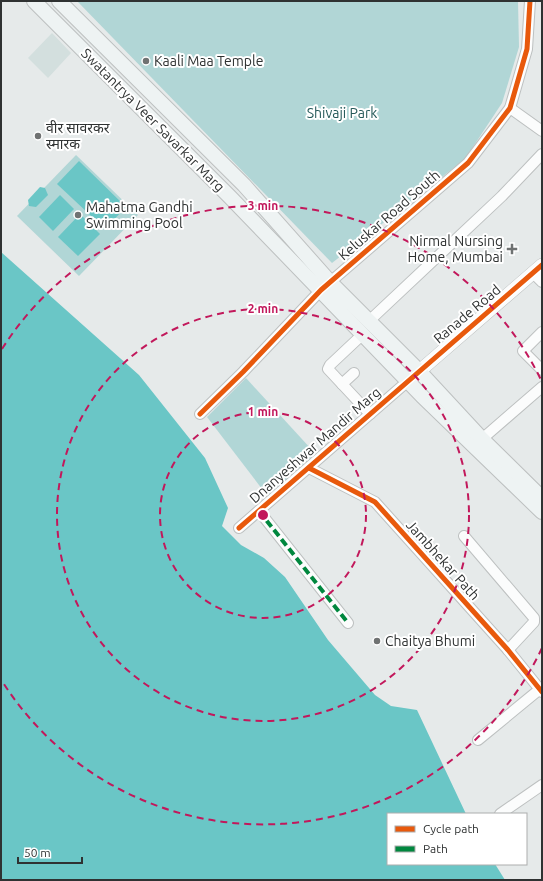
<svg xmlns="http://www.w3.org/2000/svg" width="543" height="881" font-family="Ubuntu,'Noto Sans Devanagari',sans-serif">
  <rect width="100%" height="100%" fill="#e6eaea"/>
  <!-- built -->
  <path fill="#d3dfde" d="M52,33L71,53L48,78L28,58Z"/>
  <!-- green -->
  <g fill="#b1d6d6">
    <path d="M77,1H518L519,47L502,103L465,159L332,263Z"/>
    <path d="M76,155L138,215L79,276L17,216Z"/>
    <path d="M246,378L323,462L272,502L207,417Z"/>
  </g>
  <!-- water -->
  <g fill="#6ac6c6">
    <path d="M79,161L126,207L105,229L57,184Z"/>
    <path d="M40,187L45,188L48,195L36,207L29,206L28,200Z"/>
    <path d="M60,195L74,209L53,231L39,217Z"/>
    <path d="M80,214L100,234L78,256L58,237Z"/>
    <path d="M1,252L139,375L205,458L228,508L222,526L241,545L264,558L285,577L328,640L375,695L391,706L417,710L466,814H388V864H495L505,880H1Z"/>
  </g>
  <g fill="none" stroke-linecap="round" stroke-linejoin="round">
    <!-- minor casing -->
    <g stroke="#bdc0c0" stroke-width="12">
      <g id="minor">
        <path d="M510,108L542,131"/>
        <path d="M533,273L542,282"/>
        <path d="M369,321L502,196L542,154"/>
        <path d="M542,332L523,351L542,370"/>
        <path d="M363,334L330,365L328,369L370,414"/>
        <path d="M342,384L354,373"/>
        <path d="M200,414L243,372L321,290L468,163L510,108L527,49L530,1"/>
        <path d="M482,439L542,387"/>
        <path d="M309,468L375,502L508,650L542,692"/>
        <path d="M259,511L348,623"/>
        <path d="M239,528L408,381"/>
        <path d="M464,536L534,618V622L508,650"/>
        <path d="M478,740L540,689"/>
        <path d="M500,814L542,785"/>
      </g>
    </g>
    <!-- tertiary casing -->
    <g stroke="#bdc0c0" stroke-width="14">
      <path id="tertiary" d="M408,381L542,265"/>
    </g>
    <!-- secondary casing -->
    <g stroke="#bdc0c0" stroke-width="16">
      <g id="secondary">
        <path d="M34,1L230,197L422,396L542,512"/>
        <path d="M59,1L244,185L330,282L419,371L482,439L542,498"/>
      </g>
    </g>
    <!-- minor -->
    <use href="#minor" stroke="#fbfcfc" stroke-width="10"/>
    <!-- tertiary -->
    <use href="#tertiary" stroke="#fbfcfc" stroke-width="13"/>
    <!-- secondary -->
    <use href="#secondary" stroke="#eef3f3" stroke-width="14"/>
    <!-- quiet -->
    <path stroke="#00873e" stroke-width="4" stroke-dasharray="8 4" stroke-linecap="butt" d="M259,511L348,623"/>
    <!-- cycleway casing -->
    <g stroke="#fff" stroke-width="8">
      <g id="cycleway">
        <path d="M200,414L243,372L321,290L468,163L510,108L527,49L530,1"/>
        <path d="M309,468L375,502L508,650L542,692"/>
        <path d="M239,528L542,265"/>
      </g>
    </g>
    <!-- cycleway -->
    <use href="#cycleway" stroke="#e8590c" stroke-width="5"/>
  </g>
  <!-- distance rings -->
  <g fill="none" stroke="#c2185b" stroke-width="2" stroke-dasharray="7 5">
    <circle cx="263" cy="515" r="103"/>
    <circle cx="263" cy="515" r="206"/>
    <path d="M542 648A309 309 0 0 1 2 681M2 349A309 309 0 0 1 542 382"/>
  </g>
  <!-- markers -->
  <g fill="#6f7272" stroke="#fff" stroke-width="1.5">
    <circle cx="146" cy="61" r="4"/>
    <circle cx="38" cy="136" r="4"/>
    <circle cx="78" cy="215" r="4"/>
    <path d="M510 243h4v4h4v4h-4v4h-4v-4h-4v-4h4z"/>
    <circle cx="377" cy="641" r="4"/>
  </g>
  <g text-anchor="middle" stroke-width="4" stroke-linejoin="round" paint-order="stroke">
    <!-- poi labels -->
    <g font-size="14" fill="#2f3232" stroke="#fff" text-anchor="start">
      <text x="154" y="66">Kaali Maa Temple</text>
      <text x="46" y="133">वीर सावरकर<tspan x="46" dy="16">स्मारक</tspan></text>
      <text x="86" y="212">Mahatma Gandhi<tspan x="86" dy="16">Swimming Pool</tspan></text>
      <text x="503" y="246" text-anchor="end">Nirmal Nursing<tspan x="503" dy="16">Home, Mumbai</tspan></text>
      <text x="385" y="646">Chaitya Bhumi</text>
    </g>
    <!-- park labels -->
    <g font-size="14" fill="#255959" stroke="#fff">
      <text x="342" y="118">Shivaji Park</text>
    </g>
    <!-- street labels -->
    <g font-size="14" fill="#2f3232" stroke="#fff">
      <text transform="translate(153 120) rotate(45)" y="5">Swatantrya Veer Savarkar Marg</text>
      <text transform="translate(389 215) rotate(-41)" y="5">Keluskar Road South</text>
      <text transform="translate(467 314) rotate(-40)" y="5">Ranade Road</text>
      <text transform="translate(315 445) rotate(-41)" y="5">Dnanyeshwar Mandir Marg</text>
      <text transform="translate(443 560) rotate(48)" y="5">Jambhekar Path</text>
    </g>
  </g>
  <circle cx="263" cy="515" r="6" fill="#c2185b" stroke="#fff" stroke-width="2"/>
  <g font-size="12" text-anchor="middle" font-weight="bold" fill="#c2185b" stroke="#fff" stroke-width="4" stroke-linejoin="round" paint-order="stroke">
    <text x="263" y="210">3 min</text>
    <text x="263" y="313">2 min</text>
    <text x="263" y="416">1 min</text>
  </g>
  <!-- border -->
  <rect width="543" height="881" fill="none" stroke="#2f3232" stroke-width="4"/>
  <!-- legend -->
  <rect x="387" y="813" width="140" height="52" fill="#ffffff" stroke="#acadad"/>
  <rect x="395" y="826" width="20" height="6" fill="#e8590c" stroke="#acadad"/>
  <text x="423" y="833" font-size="12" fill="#2f3232">Cycle path</text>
  <rect x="395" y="846" width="20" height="6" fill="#00873e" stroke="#acadad"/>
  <text x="423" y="853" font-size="12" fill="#2f3232">Path</text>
  <!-- scale -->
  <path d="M18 857v6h64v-6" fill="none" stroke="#2f3232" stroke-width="2"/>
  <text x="24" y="857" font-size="12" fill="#2f3232" stroke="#ffffff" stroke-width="3" paint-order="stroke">50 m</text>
</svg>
